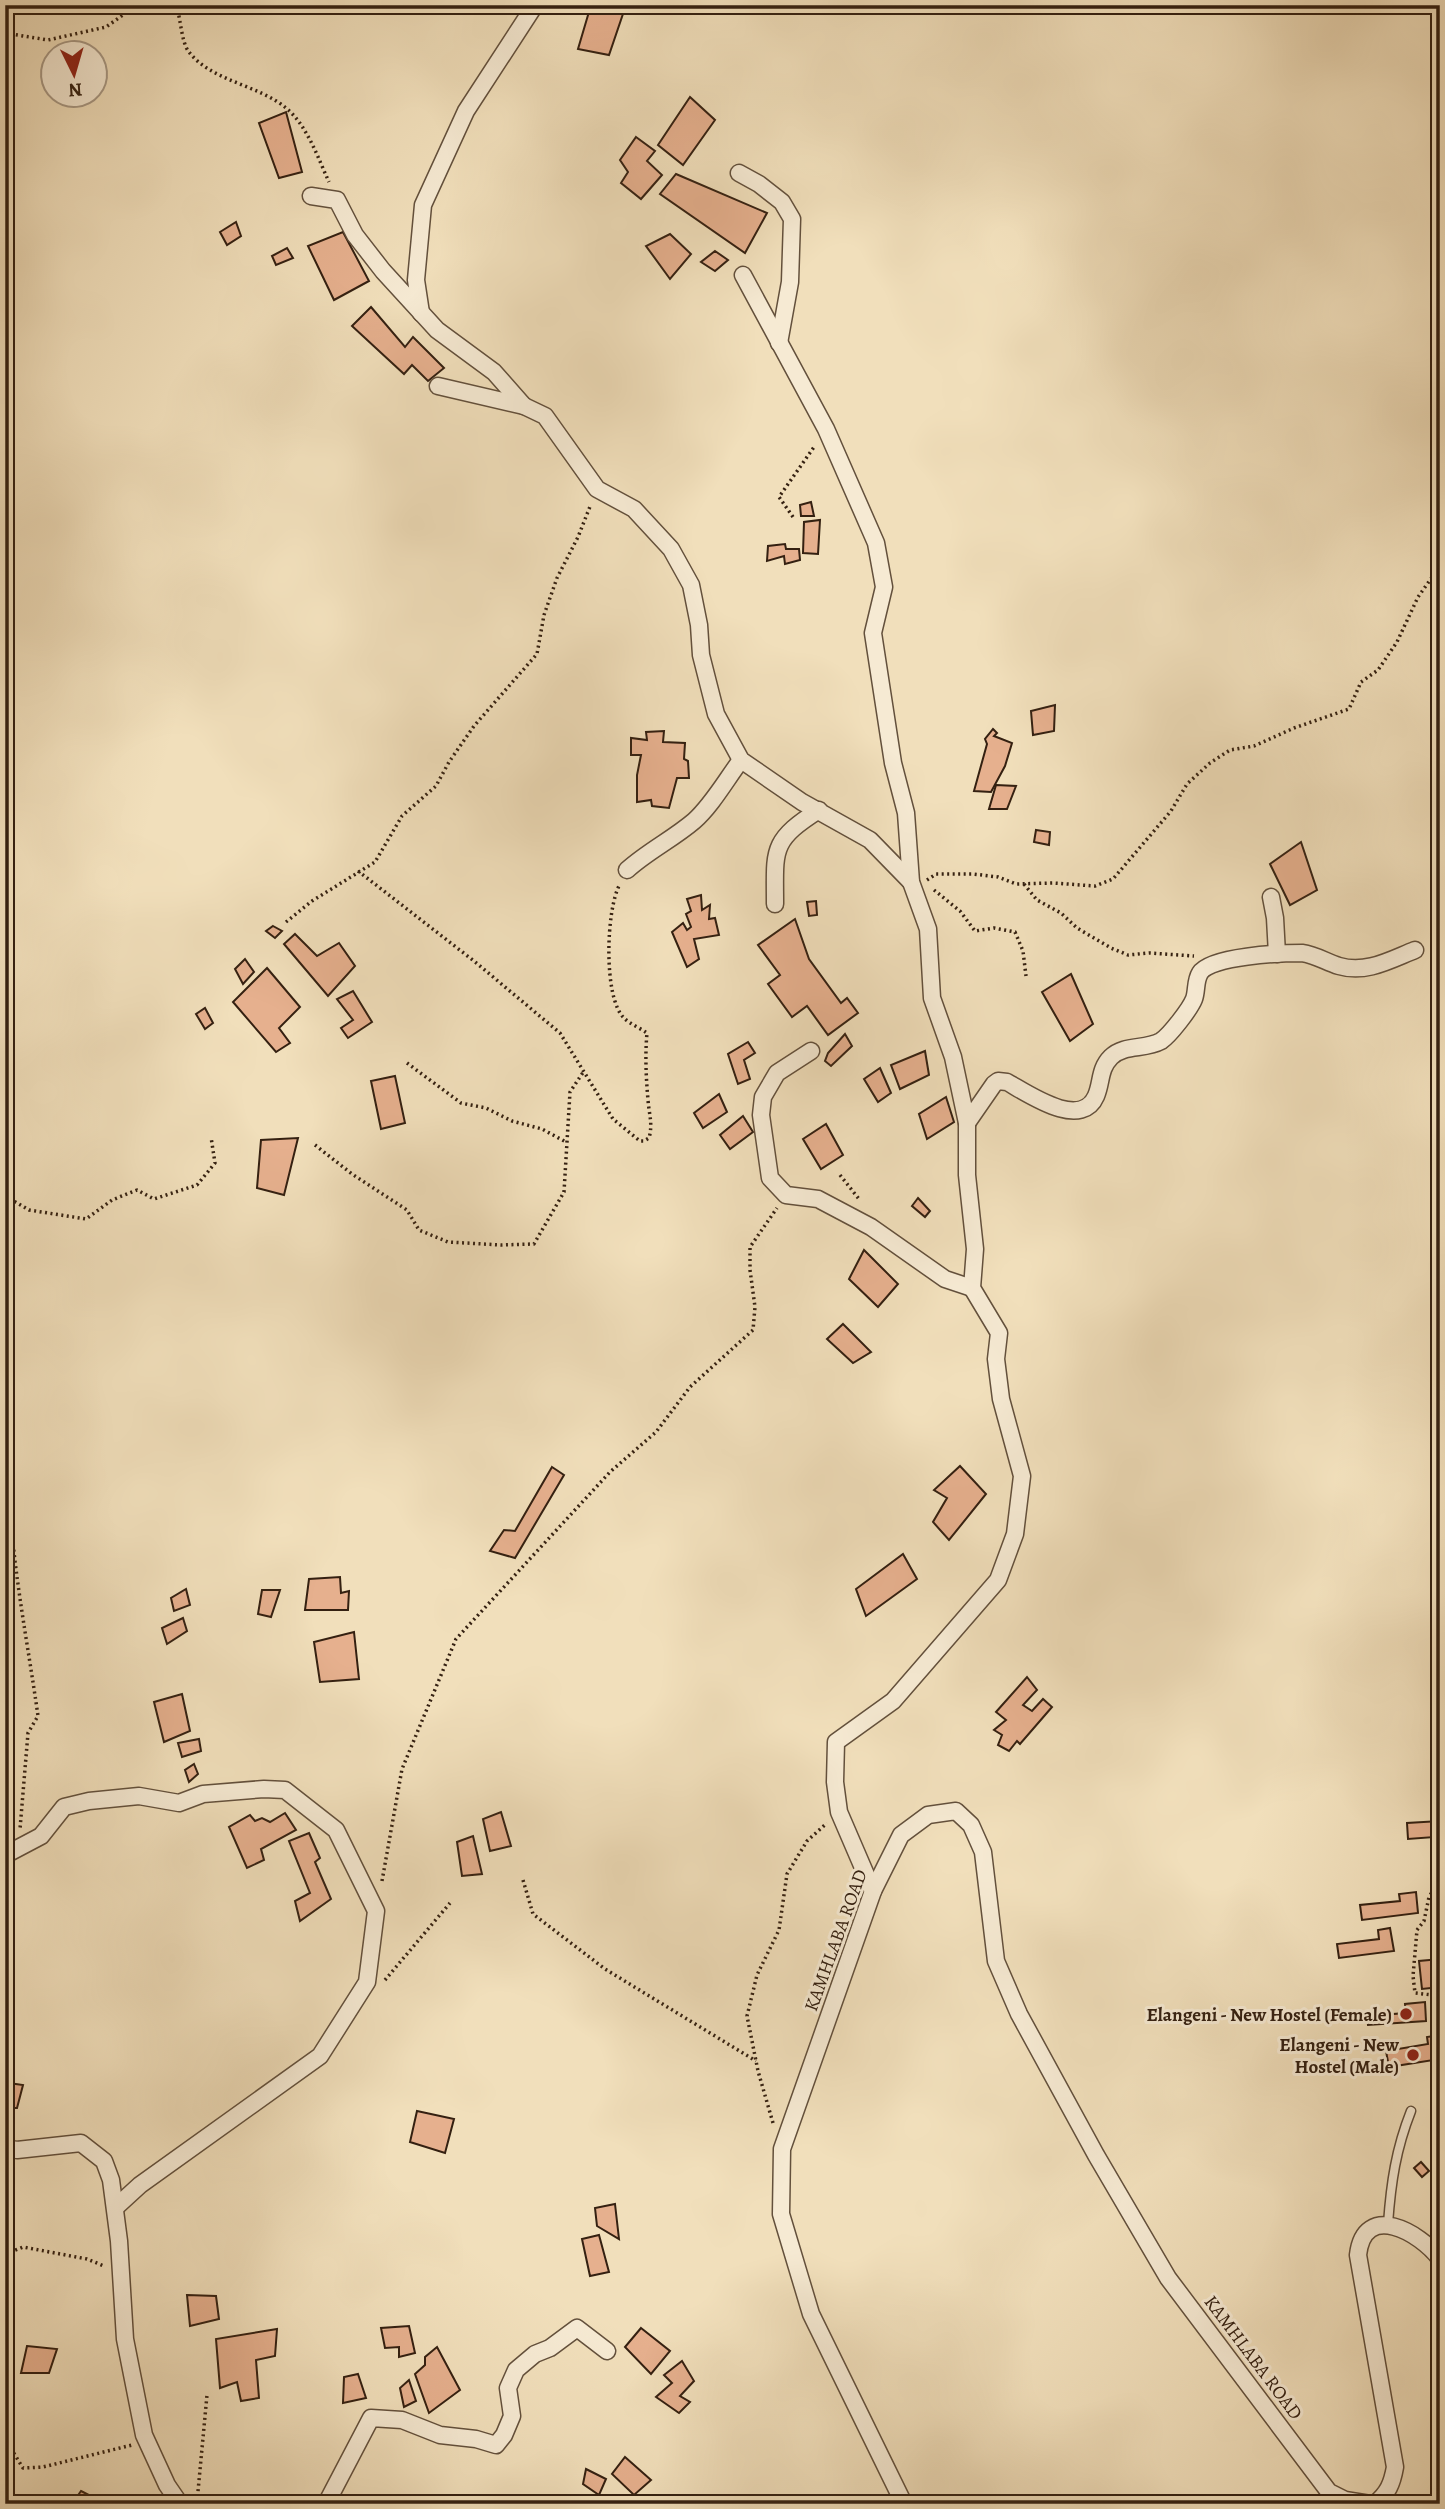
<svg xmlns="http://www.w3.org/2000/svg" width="1445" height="2509" font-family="Alegreya,serif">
  <rect width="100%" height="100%" fill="#f1dfbb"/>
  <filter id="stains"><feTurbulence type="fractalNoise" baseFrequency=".00286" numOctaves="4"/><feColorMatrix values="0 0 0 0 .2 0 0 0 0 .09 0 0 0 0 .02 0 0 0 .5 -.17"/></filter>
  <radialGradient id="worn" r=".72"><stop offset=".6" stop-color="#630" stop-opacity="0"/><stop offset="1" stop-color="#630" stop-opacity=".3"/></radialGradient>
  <!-- building -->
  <g fill="#e6b08e" stroke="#342011" stroke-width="2">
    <path d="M591,5H626L609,55L578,49Z"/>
    <path d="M690,97L715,120L683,165L658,145Z"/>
    <path d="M286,112L302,172L279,178L259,123Z"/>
    <path d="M636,137L655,151L647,161L662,175L641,199L621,183L628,172L620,160Z"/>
    <path d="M676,174L767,213L745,253L660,194Z"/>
    <path d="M236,222L241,236L227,245L220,232Z"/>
    <path d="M343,232L369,281L334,300L308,246Z"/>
    <path d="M670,234L691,254L670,279L646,246Z"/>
    <path d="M287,248L293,258L276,265L272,256Z"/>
    <path d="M715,251L728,260L715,271L701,262Z"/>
    <path d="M371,307L405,347L413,337L444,368L428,381L412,365L404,374L352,326Z"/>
    <path d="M811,502L814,516H801L800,505Z"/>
    <path d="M820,520L818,554L803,553L804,522Z"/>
    <path d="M785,544L786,549H799L800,560L785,564L784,556L767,561L768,546Z"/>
    <path d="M1055,705L1054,731L1033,735L1031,711Z"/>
    <path d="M993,729L997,733L994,736L1012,743L1005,766L991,792L974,791L987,744L985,739Z"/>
    <path d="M664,731L663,742L685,743L684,759L688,761L689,778H677L669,808L652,806L651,800L637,802V775L641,755H631V738L647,740L646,732Z"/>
    <path d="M996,785L1016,786L1007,809H989Z"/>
    <path d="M1036,830L1050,832L1049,845L1034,842Z"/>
    <path d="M1301,842L1317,890L1290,905L1270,864Z"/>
    <path d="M701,895L702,910L710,905L709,919L715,918L719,935L694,939L699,959L687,967L672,932L683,923L687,930L691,927L686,914L691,911L687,899Z"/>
    <path d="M816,901L817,915L809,916L807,902Z"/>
    <path d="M795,919L809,959L841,1003L847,998L858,1013L828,1035L807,1006L792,1017L768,984L780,975L758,945Z"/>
    <path d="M273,926L282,931L275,938L266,931Z"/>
    <path d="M295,934L317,956L339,943L355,966L328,996L284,944Z"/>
    <path d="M245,959L254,972L243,984L235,969Z"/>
    <path d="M267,968L300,1007L279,1028L290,1043L276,1052L233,1002Z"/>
    <path d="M1071,974L1093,1024L1070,1041L1042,992Z"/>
    <path d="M353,991L372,1022L348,1038L341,1028L353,1020L337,999Z"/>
    <path d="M205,1008L213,1023L205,1029L196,1014Z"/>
    <path d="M845,1034L852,1046L831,1066L825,1061L828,1053Z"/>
    <path d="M748,1042L755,1053L744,1060L750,1079L738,1084L728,1054Z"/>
    <path d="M925,1051L929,1075L900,1089L891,1065Z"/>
    <path d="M880,1068L891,1093L878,1102L864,1079Z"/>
    <path d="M395,1076L405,1123L381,1129L371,1081Z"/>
    <path d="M719,1094L727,1112L703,1128L694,1113Z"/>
    <path d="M946,1097L954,1122L927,1139L919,1114Z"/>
    <path d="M743,1116L753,1132L730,1149L720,1135Z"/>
    <path d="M826,1124L843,1155L821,1169L803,1139Z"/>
    <path d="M298,1138L284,1195L257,1188L261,1140Z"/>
    <path d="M918,1198L930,1211L925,1217L912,1206Z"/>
    <path d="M864,1250L898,1284L878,1307L849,1279Z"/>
    <path d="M843,1324L871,1352L853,1363L827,1339Z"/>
    <path d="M960,1466L986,1494L949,1540L933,1522L947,1498L934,1490Z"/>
    <path d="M552,1467L564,1475L515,1558L490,1551L504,1530L515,1531Z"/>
    <path d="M903,1554L917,1579L866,1616L856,1589Z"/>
    <path d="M340,1577L341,1593L349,1591L348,1610H305L309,1579Z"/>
    <path d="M186,1589L190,1605L174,1611L171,1598Z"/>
    <path d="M262,1590H280L271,1617L258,1614Z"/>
    <path d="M183,1618L187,1631L167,1644L162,1628Z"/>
    <path d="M354,1632L359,1679L320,1682L314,1642Z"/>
    <path d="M1027,1677L1037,1690L1023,1705L1032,1711L1043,1699L1052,1707L1020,1744L1017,1741L1009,1751L998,1745L1002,1735L994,1730L1006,1720L996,1712Z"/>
    <path d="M182,1694L190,1731L164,1742L154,1702Z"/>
    <path d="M199,1739L201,1751L182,1757L178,1743Z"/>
    <path d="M194,1764L198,1774L189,1782L185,1770Z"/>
    <path d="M501,1812L511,1846L490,1851L483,1819Z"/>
    <path d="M285,1813L296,1830L261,1849L264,1860L247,1868L229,1827L250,1815L255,1821L262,1818L270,1822Z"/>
    <path d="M1440,1821V1859H1435L1434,1837L1408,1839L1407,1823Z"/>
    <path d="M309,1833L320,1858L315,1862L331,1899L300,1921L295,1901L310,1893L289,1841Z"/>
    <path d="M473,1836L482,1874L462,1876L457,1842Z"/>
    <path d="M1416,1892L1418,1913L1362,1920L1360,1905L1400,1901L1399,1894Z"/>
    <path d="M1390,1928L1394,1951L1339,1958L1337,1944L1379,1939L1378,1930Z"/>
    <path d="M1440,1959V1987L1422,1989L1419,1961Z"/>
    <path d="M1425,2002L1426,2021L1368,2025L1367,2016L1406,2013L1405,2004Z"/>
    <path d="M1440,2035V2059L1389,2067L1386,2051L1428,2044L1427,2037Z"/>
    <path d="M5,2076L8,2077L9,2083L23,2085L17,2108H5Z"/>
    <path d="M417,2111L454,2119L445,2153L410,2142Z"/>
    <path d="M1421,2162L1429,2171L1422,2177L1414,2168Z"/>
    <path d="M615,2204L619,2239L597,2226L595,2208Z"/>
    <path d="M599,2235L609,2272L590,2276L582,2239Z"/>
    <path d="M187,2295L216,2296L219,2319L190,2326Z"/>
    <path d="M409,2326L415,2353L399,2357V2347L385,2348L381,2328Z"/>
    <path d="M641,2328L670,2351L651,2374L625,2347Z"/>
    <path d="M277,2329L275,2356L256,2360L259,2398L241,2401L237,2382L220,2388L216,2339Z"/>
    <path d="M27,2346L57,2349L49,2373H21Z"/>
    <path d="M437,2347L460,2390L429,2413L415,2374L425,2365V2357Z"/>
    <path d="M682,2361L694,2381L680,2396L690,2402L679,2413L656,2397L672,2383L664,2375Z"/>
    <path d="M358,2374L366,2398L343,2403L344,2377Z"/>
    <path d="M409,2380L416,2401L404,2407L400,2388Z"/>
    <path d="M625,2457L651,2480L634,2495L612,2474Z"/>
    <path d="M586,2469L606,2479L599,2495L583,2484Z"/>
    <path d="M81,2491L93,2497L88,2504H72Z"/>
  </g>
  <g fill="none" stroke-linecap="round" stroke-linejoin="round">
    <!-- lane casing -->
    <g stroke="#63503c" stroke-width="11">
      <path id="lane" d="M1388,2224C1391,2182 1396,2149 1411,2111"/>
    </g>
    <!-- street casing -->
    <g stroke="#63503c" stroke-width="19">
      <g id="street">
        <path d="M739,173L759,184L782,202L792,219L790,282L779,343"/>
        <path d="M311,196L337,200L355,235L383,271L437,330L494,372L524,406"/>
        <path d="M743,275L826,429L876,543L884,587L873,633L893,763L906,813L911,882L928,929L932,998L953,1057L967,1123V1175L975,1249L972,1288L999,1333L996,1359L1001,1399L1022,1476L1015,1534L998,1580L893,1701L836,1742L835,1782L839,1812L873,1891"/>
        <path d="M421,313L416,280L423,205L466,111L535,5"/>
        <path d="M438,386L524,406L545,416L597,489L634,509L671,549L691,585L699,625L701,655L716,714L741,760L802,802L870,840L911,882"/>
        <path d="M627,870C648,851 673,839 694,821C712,805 726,780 741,760"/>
        <path d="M1271,897L1275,918L1277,954"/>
        <path d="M775,904C775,850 770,841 819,810"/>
        <path d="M811,1051L777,1073L763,1097L761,1115L770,1178L786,1195L818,1199L871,1227L945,1279L972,1288"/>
        <path d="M967,1123L994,1084L998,1081L1007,1082C1027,1093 1081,1131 1096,1096C1102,1082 1099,1069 1111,1057C1124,1044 1145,1050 1161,1041C1170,1035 1190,1009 1194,999C1197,991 1195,981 1200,973C1210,956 1282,953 1302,953C1316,955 1326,962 1339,966C1366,974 1390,960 1415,950"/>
        <path d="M5,1855L41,1836L64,1807L89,1801L139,1796L179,1803L203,1794L264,1789L285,1790L336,1830L376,1911L367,1982L320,2056L140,2185L116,2207"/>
        <path d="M5,2148L17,2150L81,2143L104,2161L111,2180L119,2241L125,2339L144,2435L167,2485L180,2504"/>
        <path d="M326,2504L371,2418L402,2420L440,2435L476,2439L496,2445L504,2435L512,2416L508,2388L516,2370L535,2354L550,2348L577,2328L607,2351"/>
        <path d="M904,2504L811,2314L781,2214L782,2149L873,1891L901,1835L928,1815L956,1811L971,1825L983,1852L996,1961L1019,2014L1096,2155L1168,2278L1329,2492L1345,2500L1370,2504"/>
        <path d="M1375,2504C1388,2493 1392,2484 1395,2467L1358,2255C1364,2201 1420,2232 1440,2259"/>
      </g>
    </g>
    <!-- path -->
    <g stroke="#342011" stroke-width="3.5" stroke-dasharray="2 3.5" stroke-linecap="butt">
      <path d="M176,5C181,18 181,42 189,52C211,81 259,85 286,108C307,125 318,158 329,182"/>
      <path d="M5,33L48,40L106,27L137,5"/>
      <path d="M793,517L779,497L814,447"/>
      <path d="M358,871L474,961L560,1033L613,1119L640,1141H644L649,1138C653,1124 649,1114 648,1100C646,1077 645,1055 647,1033C640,1028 630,1024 624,1018C603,998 606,908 620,884"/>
      <path d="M927,880L936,874H973L998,877L1016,884L1053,883L1095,886L1113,879L1171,811L1187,784L1210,763L1230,750L1254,746L1294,728L1349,709L1361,682L1378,670L1397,642L1418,597L1440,566"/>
      <path d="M1024,884L1037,900L1061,913L1077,928L1111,948L1128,955L1149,953L1194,956"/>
      <path d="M934,890L960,911L975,931L994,928L1015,932L1023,951L1026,976"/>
      <path d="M286,922L312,901L375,862L402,816L436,786L449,762L474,726L537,654L544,615L557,578L578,537L591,504"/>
      <path d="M407,1063L461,1103L486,1108L512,1121L542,1129L566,1142"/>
      <path d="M315,1145L352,1174L407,1210L419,1230L448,1242L501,1245L534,1244L564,1192L570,1092L584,1071"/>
      <path d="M840,1175L859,1199"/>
      <path d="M5,1196L29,1210L86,1219L112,1200L137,1190L154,1199L197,1185L215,1163L211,1137"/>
      <path d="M5,1452C19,1482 10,1512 13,1543C19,1601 30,1659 38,1716L28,1733L20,1829"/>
      <path d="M1440,1879L1429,1897L1424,1921L1417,1930L1413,1976L1415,1993L1432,1995L1435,2014H1440"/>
      <path d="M523,1880L533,1914L605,1969L756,2061"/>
      <path d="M382,1881L402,1769L456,1639L610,1472L656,1432L690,1387L753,1330L755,1307L750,1270V1247L777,1208"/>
      <path d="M385,1980L450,1903"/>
      <path d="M773,2123L758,2071L747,2016L757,1975L779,1930L787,1874L807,1841L827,1823"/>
      <path d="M5,2254L23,2247L87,2259L104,2266"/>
      <path d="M5,2439L23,2468L43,2467L132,2445"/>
      <path d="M197,2502L207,2395"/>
    </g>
    <!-- lane -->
    <use href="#lane" stroke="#f6ead3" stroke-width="8"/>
    <!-- street -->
    <use href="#street" stroke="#f6ead3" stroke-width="16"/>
  </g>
  <!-- markers -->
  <g fill="#8f2418" stroke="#f6ead3" stroke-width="2.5">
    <circle cx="1406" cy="2014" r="7"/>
    <circle cx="1413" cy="2055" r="7"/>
  </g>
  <g text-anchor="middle" stroke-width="6" stroke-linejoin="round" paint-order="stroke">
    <!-- street labels -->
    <g font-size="19" fill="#342011" stroke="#f6ead3">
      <text transform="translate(835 1940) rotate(-70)" y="7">KAMHLABA ROAD</text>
      <text transform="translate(1254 2357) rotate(53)" y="7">KAMHLABA ROAD</text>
    </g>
    <!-- poi labels -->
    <g font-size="19" font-weight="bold" fill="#342011" stroke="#f6ead3" text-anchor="end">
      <text x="1392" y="2021">Elangeni - New Hostel (Female)</text>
      <text x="1399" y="2051">Elangeni - New<tspan x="1399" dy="22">Hostel (Male)</tspan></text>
    </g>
  </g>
  <!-- margin -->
  <rect width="1445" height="2509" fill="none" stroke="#f1dfbb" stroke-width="28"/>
  <rect x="7" y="7" width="1431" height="2495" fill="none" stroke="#342011" stroke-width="3.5"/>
  <rect x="14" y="14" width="1417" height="2481" fill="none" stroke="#342011" stroke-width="2"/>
  <!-- north arrow -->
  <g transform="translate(74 74) rotate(175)"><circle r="33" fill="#f6ead3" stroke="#a89985" stroke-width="2"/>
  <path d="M0-5L12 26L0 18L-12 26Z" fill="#8f2418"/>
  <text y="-10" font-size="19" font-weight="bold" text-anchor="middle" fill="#342011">N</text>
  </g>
  <rect width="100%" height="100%" filter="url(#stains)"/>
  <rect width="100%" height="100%" fill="url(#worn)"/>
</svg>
